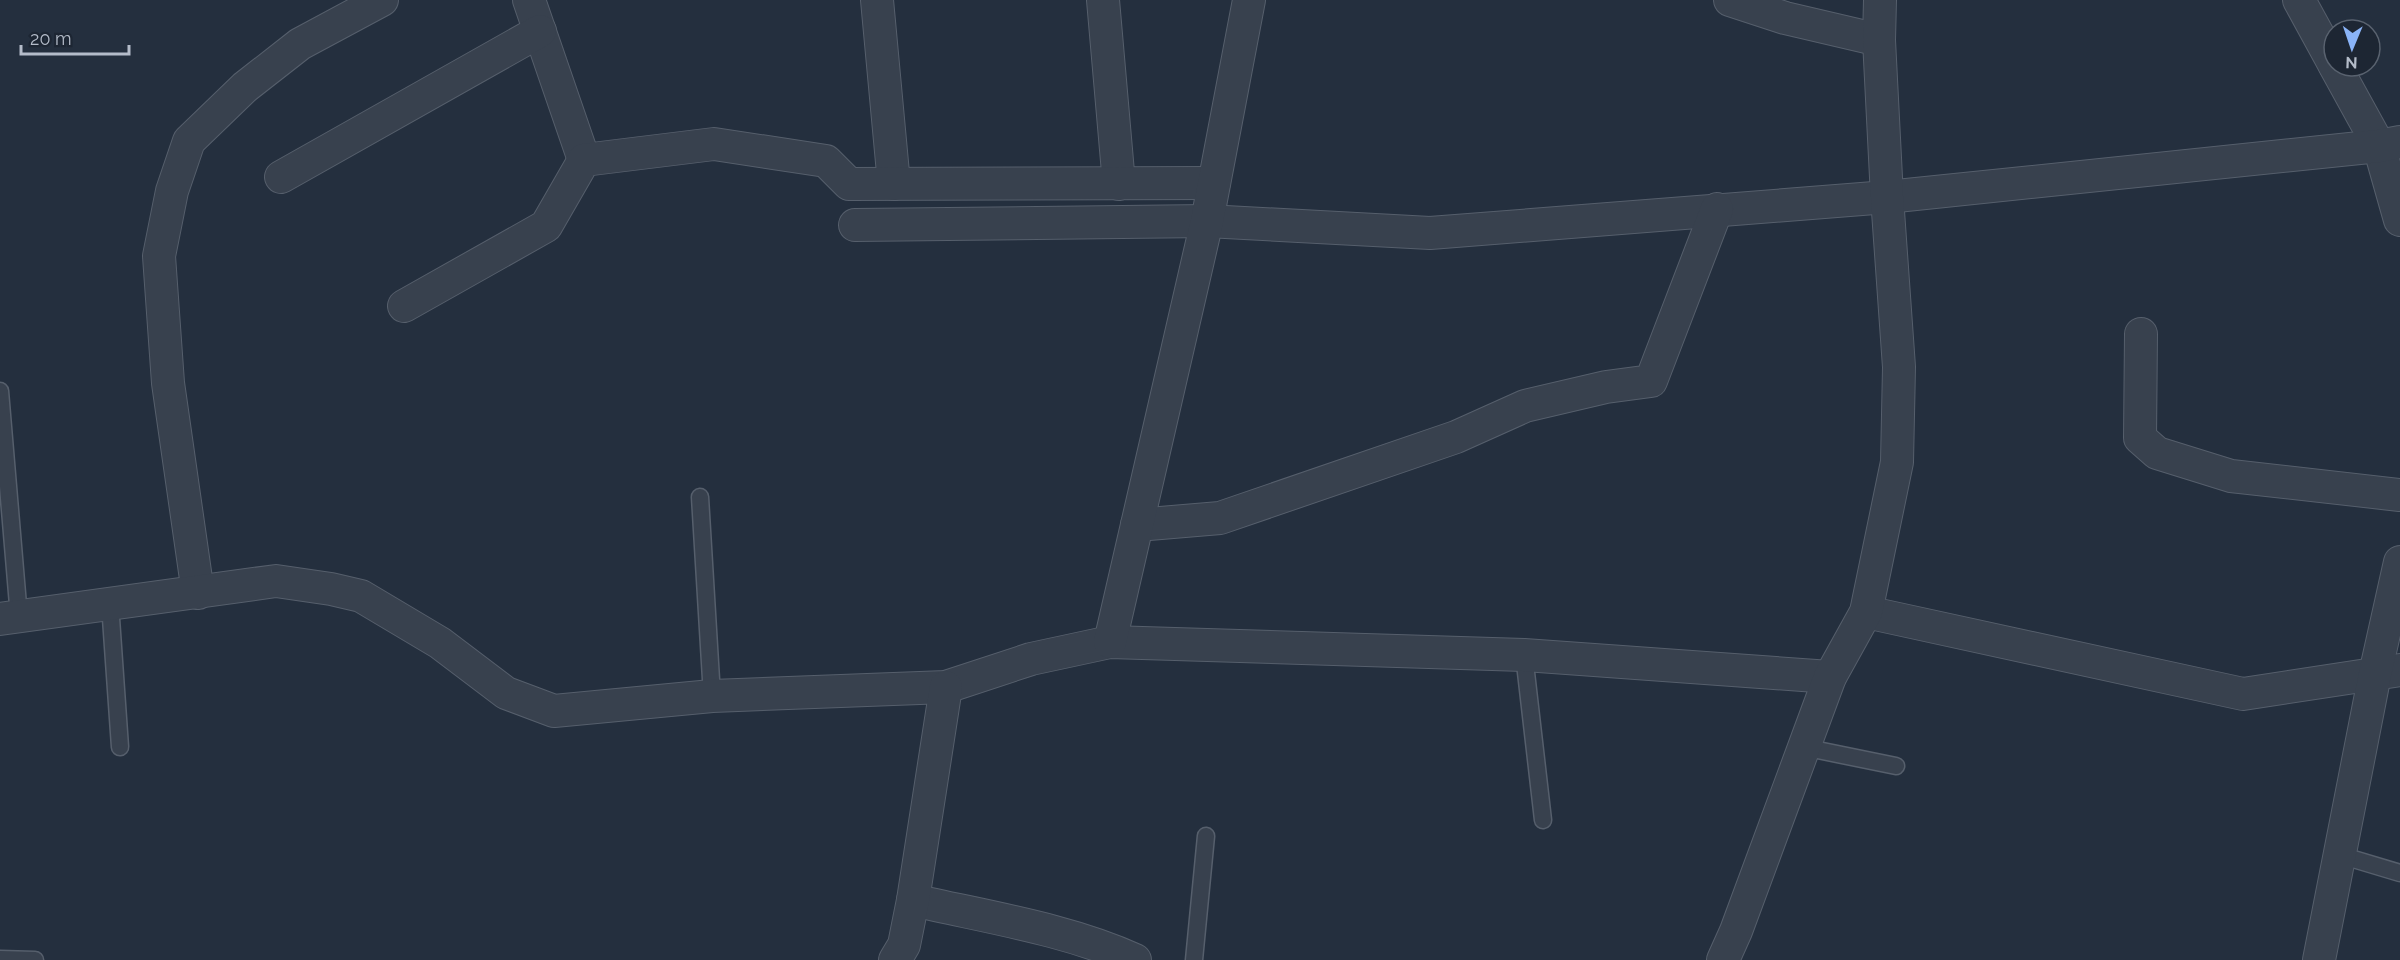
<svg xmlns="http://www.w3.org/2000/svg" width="2400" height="960" font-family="Raleway,sans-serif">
  <rect width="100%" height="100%" fill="#242f3e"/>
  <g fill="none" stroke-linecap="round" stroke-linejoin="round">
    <!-- service casing -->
    <g stroke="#565f6c" stroke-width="19">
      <g id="service">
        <path d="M0,391L19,617"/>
        <path d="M700,497L712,696"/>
        <path d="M110,604L120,747"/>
        <path d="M1524,655L1543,820"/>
        <path d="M1803,747L1896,766"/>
        <path d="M2340,855L2400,873"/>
        <path d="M0,959L35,960"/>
        <path d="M1194,960L1206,836"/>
      </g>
    </g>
    <!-- minor casing -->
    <g stroke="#565f6c" stroke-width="34">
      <g id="minor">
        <path d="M529,0L584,160"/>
        <path d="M877,0L894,184"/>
        <path d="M1103,0L1119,184"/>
        <path d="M1730,0L1785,18L1879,40"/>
        <path d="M2299,0L2334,64"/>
        <path d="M2335,66L2379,146L2400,220"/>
        <path d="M281,177L540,31"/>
        <path d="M855,225L1207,221L1430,233L1887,197L2379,146L2400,142"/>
        <path d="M404,306L546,226L584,160L714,144L826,161L849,184L1214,183"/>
        <path d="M2141,334L2140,438L2157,453L2231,476L2400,495"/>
        <path d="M1137,525L1220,518L1456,437L1525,406L1606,387L1651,381L1717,209"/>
        <path d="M198,593L168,383L159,256L172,191L189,141L245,87L300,44L382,0"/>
        <path d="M1866,612L2243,694L2400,670"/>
        <path d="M0,619L276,581L331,589L361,596L440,643L506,693L554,711L712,696L946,687L1031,659L1110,642L1524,655L1830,677"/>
        <path d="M1110,642L1207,221L1249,0"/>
        <path d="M913,900C986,917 1067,929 1135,960"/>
        <path d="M895,960L904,945L913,900L946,687"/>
        <path d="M1723,960L1736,931L1830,677L1866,612L1897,462L1899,367L1887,197L1879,40L1880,0"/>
        <path d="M2319,960L2375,674L2400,562"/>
      </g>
    </g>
    <!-- service -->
    <use href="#service" stroke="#38414e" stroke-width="16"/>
    <!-- minor -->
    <use href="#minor" stroke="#38414e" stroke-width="32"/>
  </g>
  <!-- north arrow -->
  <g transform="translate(2352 48) rotate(182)"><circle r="28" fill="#1d2633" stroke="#59626f" stroke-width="1.5"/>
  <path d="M0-4.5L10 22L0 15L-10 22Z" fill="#8ab4f8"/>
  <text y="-9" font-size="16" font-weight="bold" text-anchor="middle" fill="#b4bcc9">N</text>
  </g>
  <!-- scale -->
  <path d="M21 45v9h108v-9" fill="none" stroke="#b4bcc9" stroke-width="3"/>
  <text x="30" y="45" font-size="18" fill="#b4bcc9" stroke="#1d2633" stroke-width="4.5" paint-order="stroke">20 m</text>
</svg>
